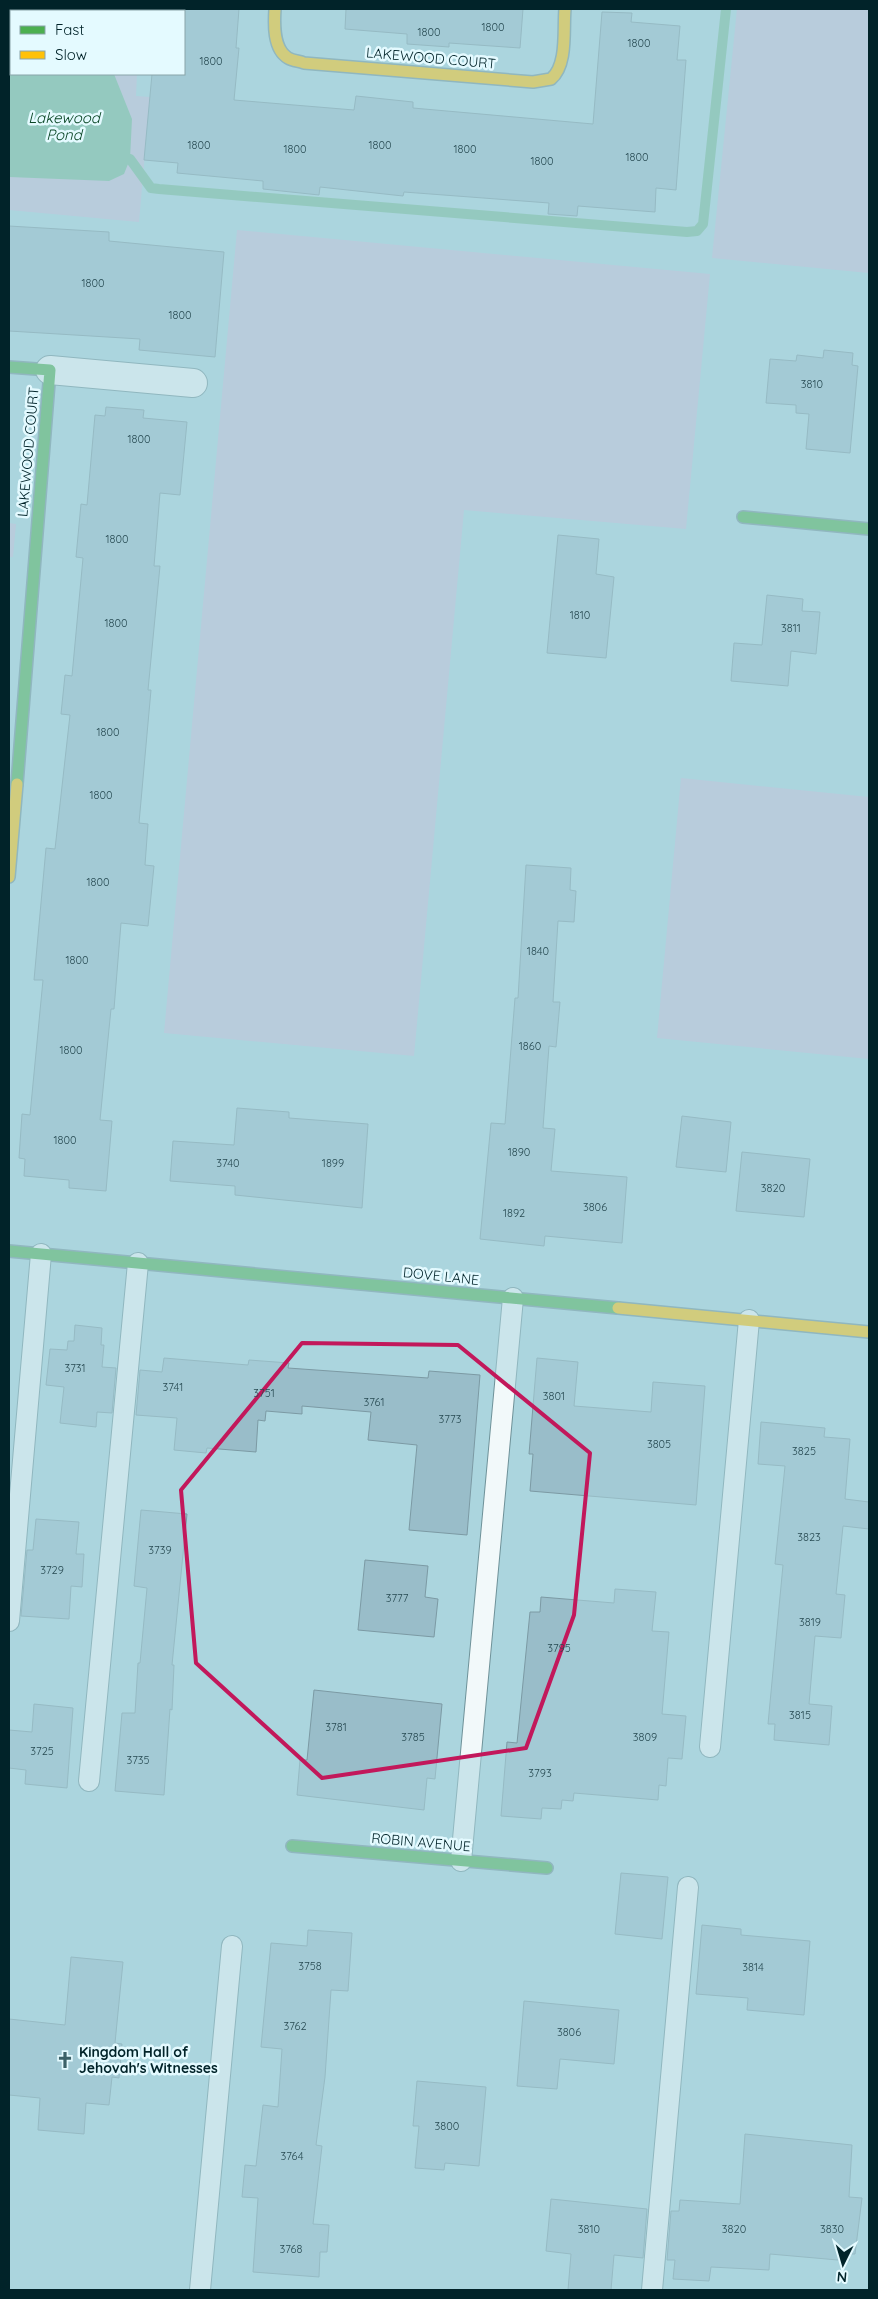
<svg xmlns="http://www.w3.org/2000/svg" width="878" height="2299" font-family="Quicksand,sans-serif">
  <rect width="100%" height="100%" fill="#abd5de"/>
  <!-- green -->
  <g fill="#c8c0da">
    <path d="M9,9H143V11H11V74H137L136,96L150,97L139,222L9,210Z"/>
    <path d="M737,9H869V273L712,258Z"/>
    <path d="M237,230L710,274L686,529L464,510L414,1056L164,1033Z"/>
    <path d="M9,523L16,524L13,557H9Z"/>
    <path d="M681,778L869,797V1059L657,1038Z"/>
  </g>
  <!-- water -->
  <path fill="#79bb9a" d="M9,9H120V11H11V74H114L132,119L130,159L124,174L109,181L9,177Z"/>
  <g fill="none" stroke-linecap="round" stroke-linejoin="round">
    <!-- stream -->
    <path stroke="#79bb9a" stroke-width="10" d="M130,159L151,188L159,189L687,232L697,231L703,224L726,9"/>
  </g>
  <!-- building -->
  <g fill="#99bdc9" stroke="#7c9aa4">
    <path d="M184,9H239L236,48H239L234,100L354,110L356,96L413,102V108L593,124L602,12L632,13L631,22L680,26L677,60H686L676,190L656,188L655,212L578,206L577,216L548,214L549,203L404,192L403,196L320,187L319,195L263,189V181L177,173L178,163L144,160L152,74H184Z"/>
    <path d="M346,9H523L520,48L449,43V47L407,44V34L345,29Z"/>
    <path d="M9,226L109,232V241L224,252L215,357L139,350L140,339L9,331Z"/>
    <path d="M824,350L853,353L852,365L858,366L850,453L806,449L809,414L796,413V405L766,403L770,359L796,361L797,355L823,358Z"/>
    <path d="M106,407L144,410L143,418L187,422L180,495L160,493L154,566H160L148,690H151L139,823L148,824L145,865L154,866L148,926L121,923L114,1009H111L100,1120L112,1121L106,1191L69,1188V1180L24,1176L25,1159L19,1158L22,1114L30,1115L43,980H34L46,848L55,849L70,715L61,714L65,675L72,676L83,558L76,557L81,504L87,505L95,415L105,416Z"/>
    <path d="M558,535L599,539L596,574L614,577L606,658L547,653Z"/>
    <path d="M767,595L803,599L802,611L820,612L816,654L791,651L788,686L731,681L734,643L762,645Z"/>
    <path d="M526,865L571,868L570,890L576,891L574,922L558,921L553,1002H560L556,1047L549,1046L543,1128L555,1129L551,1171L627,1177L622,1243L545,1236L544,1246L480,1239L491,1123L505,1124L515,998H518Z"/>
    <path d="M237,1108L289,1112V1118L368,1124L362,1208L235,1195V1186L170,1181L173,1141L234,1145Z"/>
    <path d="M682,1116L731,1122L726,1172L676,1167Z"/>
    <path d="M742,1152L810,1159L804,1217L736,1211Z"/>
    <path d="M75,1325L102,1328L101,1345H104L102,1367L116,1368L112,1413L97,1412L96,1427L60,1423L64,1387L46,1385L50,1349L67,1350L68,1341H74Z"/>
    <path d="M164,1358L248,1365L249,1360L289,1363L288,1368L428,1378L429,1371L480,1375L467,1535L409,1530L417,1445L368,1440L371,1412L302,1406V1414L266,1411L265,1421L258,1420L256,1452L207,1448L206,1453L174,1450L177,1418L136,1415L140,1370L162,1372Z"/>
    <path d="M537,1358L578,1362L574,1406L651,1412L653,1382L705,1386L696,1505L530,1491L533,1454H529Z"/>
    <path d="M761,1422L825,1428L824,1437L850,1439L845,1499L869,1502V1529L843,1526L836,1594L845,1595L841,1638L815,1636L809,1704L832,1706L829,1745L774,1740L775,1724H768L783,1565L775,1564L785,1466L758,1464Z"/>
    <path d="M141,1510L187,1514L172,1665H174L172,1710L170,1709L164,1795L115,1791L122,1713H135L138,1663H140L147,1588L134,1586Z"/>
    <path d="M36,1519L79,1522L76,1554H84L82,1587L71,1586L69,1619L21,1616L27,1550H33Z"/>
    <path d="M365,1560L428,1566L425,1597L438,1599L434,1637L358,1630Z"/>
    <path d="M615,1589L656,1592L652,1631L669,1632L662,1714L686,1716L682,1759L668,1758L666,1786L659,1785L658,1800L574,1793L573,1801L562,1800L561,1809L542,1808L541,1819L501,1816L507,1742L517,1743L530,1612H540L541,1597L614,1603Z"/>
    <path d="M314,1690L442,1704L435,1779L427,1778L424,1810L297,1795L300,1760H307Z"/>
    <path d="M34,1704L73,1708L67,1788L25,1784L26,1770L9,1768V1730L32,1732Z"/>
    <path d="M621,1873L668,1877L662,1939L615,1934Z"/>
    <path d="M702,1925L741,1929V1935L810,1941L804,2015L747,2010L748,1998L696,1994Z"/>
    <path d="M308,1930L352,1933L348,1991L331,1990L325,2077L316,2145L322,2146L313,2224L329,2225L327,2252H320L319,2277L253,2272L258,2198L242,2197L245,2165L256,2166L263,2105L278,2107L282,2049L261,2047L271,1943L307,1946Z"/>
    <path d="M71,1957L123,1962L115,2043L122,2044L119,2078L112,2077L109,2105L86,2103L84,2134L38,2130L40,2098L9,2095V2019L65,2025Z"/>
    <path d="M524,2001L619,2010L614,2064L560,2059L557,2089L517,2086Z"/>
    <path d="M417,2081L486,2087L479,2166L445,2163L444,2170L415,2168L419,2126H413Z"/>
    <path d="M745,2134L852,2145L849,2197L862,2198L855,2254H850L849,2261L770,2254L769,2270L711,2267L709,2281L673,2279L675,2260H667L671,2211H679L680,2200L740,2204Z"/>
    <path d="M551,2199L647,2209L643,2258L614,2255L611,2290H568L571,2254L546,2251Z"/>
  </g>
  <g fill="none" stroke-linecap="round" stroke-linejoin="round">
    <!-- lane casing -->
    <g stroke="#6f9299" stroke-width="22">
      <g id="lane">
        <path d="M9,1621L41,1254"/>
        <path d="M710,1747L749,1320"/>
        <path d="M89,1781L138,1263"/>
        <path d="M461,1861L513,1298"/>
        <path d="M200,2290L232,1946"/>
        <path d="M652,2290L688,1887"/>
      </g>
    </g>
    <!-- street casing -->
    <g stroke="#6f9299" stroke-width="30">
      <path id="street" d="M50,370L193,383"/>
    </g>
    <!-- fast casing -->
    <g stroke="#6f9299" stroke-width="14">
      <g id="fast">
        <path d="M9,367L50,370L17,784"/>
        <path d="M743,517L869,529"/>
        <path d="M9,1251L618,1308"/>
        <path d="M292,1846L547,1868"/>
      </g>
    </g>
    <!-- slow casing -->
    <g stroke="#6f9299" stroke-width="14">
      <g id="slow">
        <path d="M275,9C274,24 273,49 288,58C293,61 299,61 304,63L533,82L551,79C568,65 563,29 565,9"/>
        <path d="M9,877L17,784"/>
        <path d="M618,1308L869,1332"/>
      </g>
    </g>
    <!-- lane -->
    <use href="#lane" stroke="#f2f9fa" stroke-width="20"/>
    <!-- street -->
    <use href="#street" stroke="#f2f9fa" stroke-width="28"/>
    <!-- fast -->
    <use href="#fast" stroke="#4caf50" stroke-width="11"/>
    <!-- slow -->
    <use href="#slow" stroke="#ffc107" stroke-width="11"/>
  </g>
  <!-- marked area -->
  <path d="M0 0H878V2299H0ZM302,1343L458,1345L590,1453L574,1615L526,1748L322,1778L196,1663L181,1490Z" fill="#abd5de" fill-opacity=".55" fill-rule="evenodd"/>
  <path fill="none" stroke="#c2185b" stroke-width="4" stroke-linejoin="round" d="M302,1343L458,1345L590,1453L574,1615L526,1748L322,1778L196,1663L181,1490Z"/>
  <!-- icons -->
  <defs>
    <g id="church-bare" transform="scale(1.35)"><path d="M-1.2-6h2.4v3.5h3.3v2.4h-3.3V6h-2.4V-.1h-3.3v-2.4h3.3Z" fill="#3c6168" stroke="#e4faff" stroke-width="2.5" paint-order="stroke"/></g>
  </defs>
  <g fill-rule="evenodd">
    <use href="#church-bare" x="65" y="2060"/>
  </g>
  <g text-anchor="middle" stroke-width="5" stroke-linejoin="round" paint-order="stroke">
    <!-- number labels -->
    <g font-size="11" fill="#284b53">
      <text x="493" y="31">1800</text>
      <text x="429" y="36">1800</text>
      <text x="639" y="47">1800</text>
      <text x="211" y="65">1800</text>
      <text x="199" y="149">1800</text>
      <text x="380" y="149">1800</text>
      <text x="295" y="153">1800</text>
      <text x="465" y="153">1800</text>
      <text x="637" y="161">1800</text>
      <text x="542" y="165">1800</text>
      <text x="93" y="287">1800</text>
      <text x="180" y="319">1800</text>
      <text x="812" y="388">3810</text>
      <text x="139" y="443">1800</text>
      <text x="117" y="543">1800</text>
      <text x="580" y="619">1810</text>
      <text x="116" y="627">1800</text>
      <text x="791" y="632">3811</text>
      <text x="108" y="736">1800</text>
      <text x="101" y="799">1800</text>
      <text x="98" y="886">1800</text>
      <text x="538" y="955">1840</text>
      <text x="77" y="964">1800</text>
      <text x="530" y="1050">1860</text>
      <text x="71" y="1054">1800</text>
      <text x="65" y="1144">1800</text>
      <text x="519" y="1156">1890</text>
      <text x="228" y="1167">3740</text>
      <text x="333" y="1167">1899</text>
      <text x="773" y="1192">3820</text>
      <text x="595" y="1211">3806</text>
      <text x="514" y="1217">1892</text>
      <text x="75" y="1372">3731</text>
      <text x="173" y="1391">3741</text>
      <text x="264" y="1397">3751</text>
      <text x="554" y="1400">3801</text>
      <text x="374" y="1406">3761</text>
      <text x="450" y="1423">3773</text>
      <text x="659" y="1448">3805</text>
      <text x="804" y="1455">3825</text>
      <text x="809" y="1541">3823</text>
      <text x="160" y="1554">3739</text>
      <text x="52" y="1574">3729</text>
      <text x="397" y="1602">3777</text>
      <text x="810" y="1626">3819</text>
      <text x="559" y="1652">3795</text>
      <text x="800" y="1719">3815</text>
      <text x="336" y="1731">3781</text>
      <text x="413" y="1741">3785</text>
      <text x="645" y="1741">3809</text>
      <text x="42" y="1755">3725</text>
      <text x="138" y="1764">3735</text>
      <text x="540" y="1777">3793</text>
      <text x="310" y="1970">3758</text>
      <text x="753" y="1971">3814</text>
      <text x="295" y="2030">3762</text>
      <text x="569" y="2036">3806</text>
      <text x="447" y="2130">3800</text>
      <text x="292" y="2160">3764</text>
      <text x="589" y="2233">3810</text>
      <text x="734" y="2233">3820</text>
      <text x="832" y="2233">3830</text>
      <text x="291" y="2253">3768</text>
    </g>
    <!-- street labels -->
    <g font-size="14" fill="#012329" stroke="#e4faff">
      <text transform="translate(431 58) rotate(5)" y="5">LAKEWOOD COURT</text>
      <text transform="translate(28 452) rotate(-85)" y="5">LAKEWOOD COURT</text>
      <text transform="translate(441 1276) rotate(6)" y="5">DOVE LANE</text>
      <text transform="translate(421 1842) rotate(5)" y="5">ROBIN AVENUE</text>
    </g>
    <!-- poi labels -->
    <g font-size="14" font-weight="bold" fill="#012329" stroke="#e4faff" text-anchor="start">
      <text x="79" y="2057">Kingdom Hall of<tspan x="79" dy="16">Jehovah's Witnesses</tspan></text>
    </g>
    <!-- water labels -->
    <g font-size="15" font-style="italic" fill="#094625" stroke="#e4faff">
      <text x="64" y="123">Lakewood<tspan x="64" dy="17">Pond</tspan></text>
    </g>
  </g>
  <!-- border -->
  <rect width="878" height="2299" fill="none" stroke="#012329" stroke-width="20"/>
  <!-- legend -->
  <rect x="10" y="10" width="175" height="65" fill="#e4faff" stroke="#89a4a9"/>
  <rect x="20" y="26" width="25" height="8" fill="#4caf50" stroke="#89a4a9"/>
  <text x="55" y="35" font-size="15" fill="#012329">Fast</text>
  <rect x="20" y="51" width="25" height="8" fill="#ffc107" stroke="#89a4a9"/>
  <text x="55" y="60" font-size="15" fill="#012329">Slow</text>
  <!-- north arrow -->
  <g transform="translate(843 2264) rotate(185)" stroke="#e4faff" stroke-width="4" paint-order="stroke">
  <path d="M0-4L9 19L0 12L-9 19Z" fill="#012329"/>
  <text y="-8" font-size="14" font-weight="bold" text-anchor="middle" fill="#012329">N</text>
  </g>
</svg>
